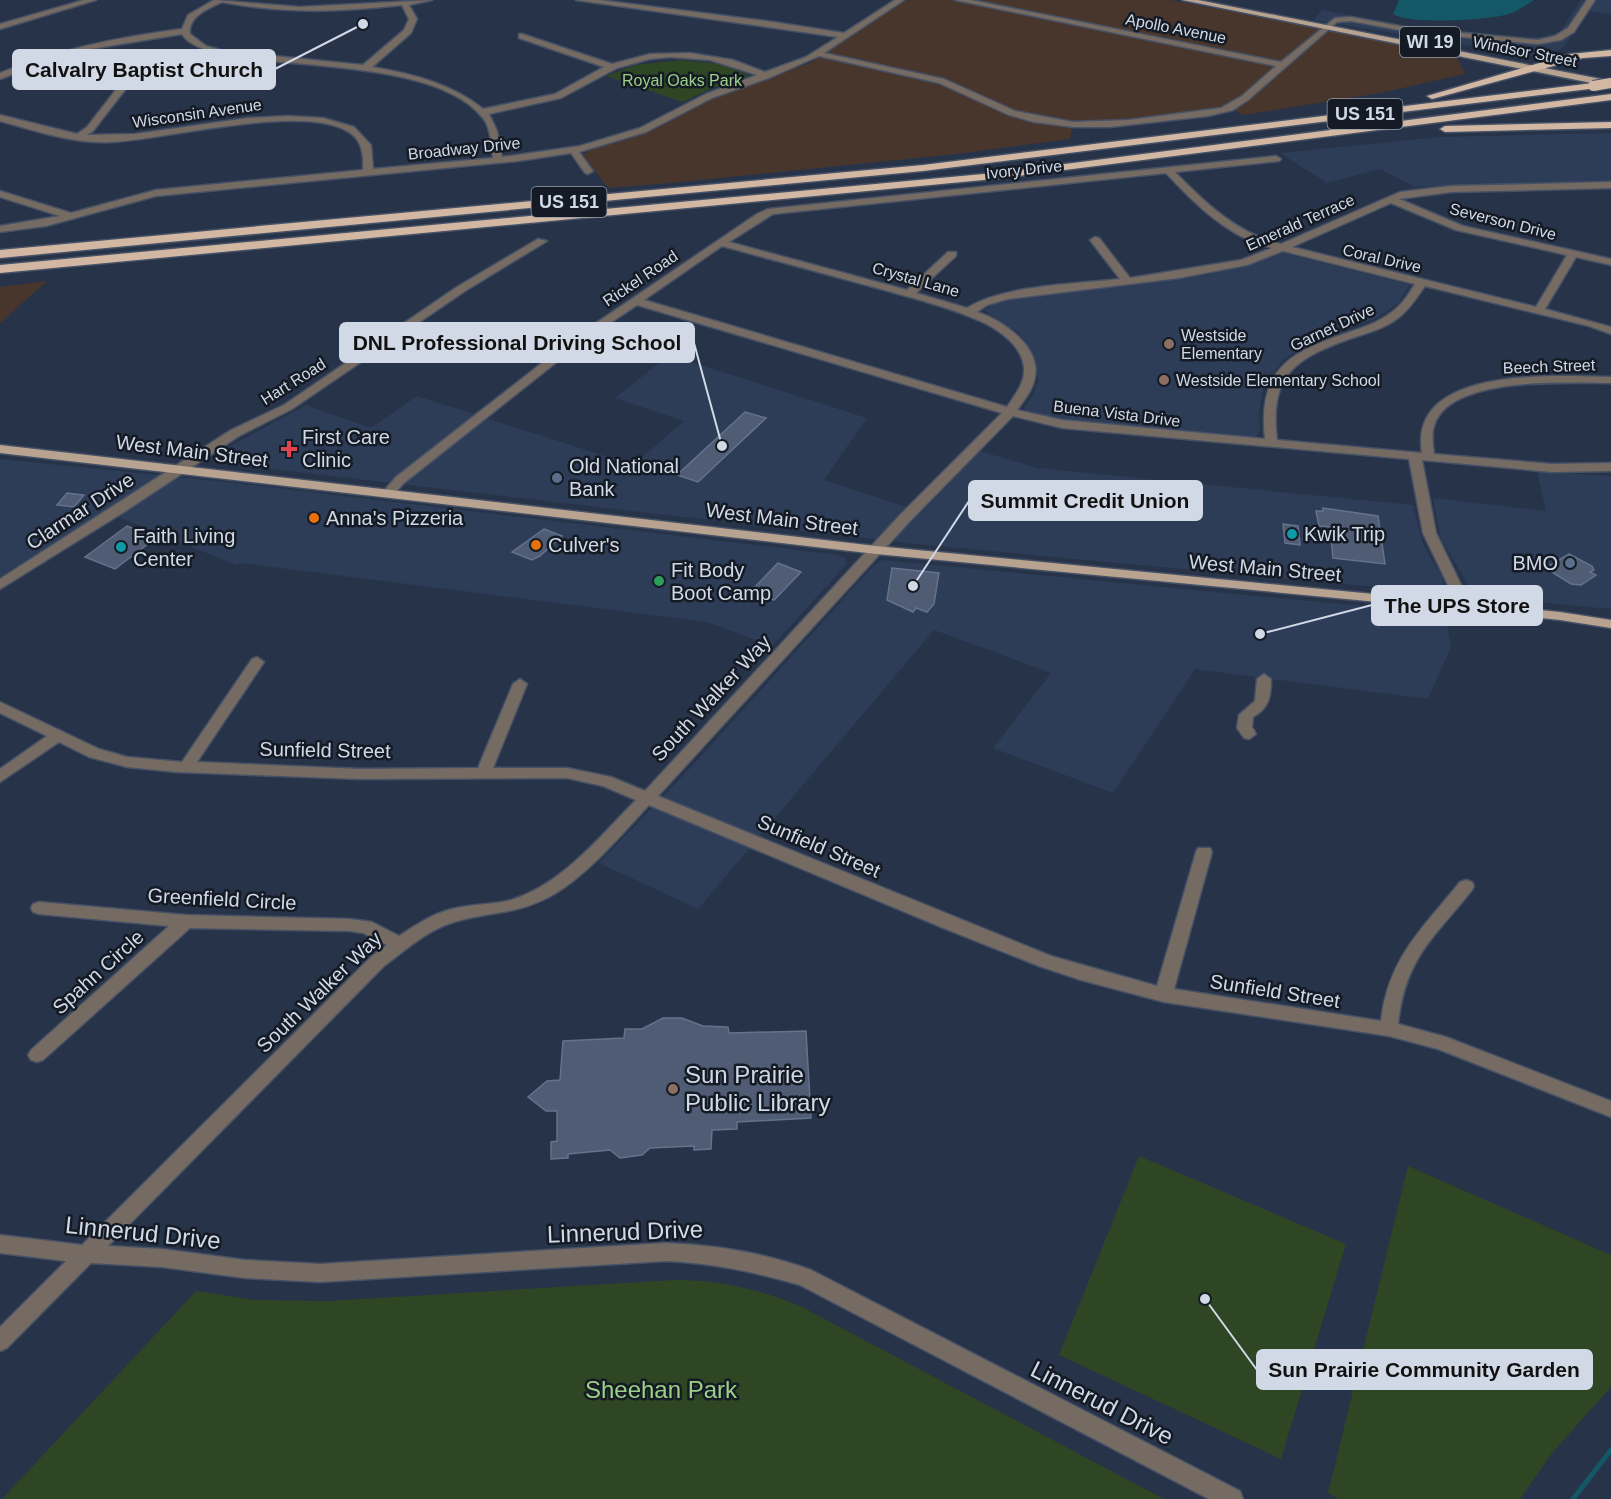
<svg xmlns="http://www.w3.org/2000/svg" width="1611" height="1499" font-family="Helvetica,sans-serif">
  <rect width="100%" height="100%" fill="#273349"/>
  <!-- built -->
  <g fill="#2d3c57">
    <path d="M1581,0H1611V15L1588,11L1562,49L1532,56L1313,20L1323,10L1406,26L1525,38L1541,37L1560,32Z"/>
    <path d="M1611,133V181L1415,187L1380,169L1327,183L1280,153L1439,137Z"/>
    <path d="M1283,253L1410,285L1398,303L1377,318L1321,339L1299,349L1282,361L1263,390L1259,411L1260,431L1256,437L1117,426L1072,421L1026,411L1025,407L1033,395L1038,381L1036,360L1033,352L1019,333L984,310L992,305L1016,298L1206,275L1242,267Z"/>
    <path d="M669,355L867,418L824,480L922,512L980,451L1038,468L1413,505L1423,545L1442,576L1444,586L1440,591L1432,592L925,545L236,465L213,460L234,444L306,405L371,428L417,396L633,465L684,421L615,398Z"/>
    <path d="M0,459L226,482L831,554L845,557L847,564L772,646L707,622L240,563L236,565L104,511L0,577Z"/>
    <path d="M1537,471L1611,476V609L1490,598L1477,593L1470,588L1441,539L1433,498L1546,511Z"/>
    <path d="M882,560L1445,614L1451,647L1428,699L1195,669L1113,793L993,748L1051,673L934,630L698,909L599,863L691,767L874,565Z"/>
  </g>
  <!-- industrial -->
  <g fill="#48362d">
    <path d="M907,0H1170L1455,54L1465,74L1380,93L1244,115L1226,106L1116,122L1072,124L1070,139L956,154L682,182L608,188L583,155L589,150L645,133L717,96L810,63Z"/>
    <path d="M47,281L0,323V287Z"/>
  </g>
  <!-- green -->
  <g fill="#2e4624">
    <path d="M680,60L721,64L750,76L710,89L683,102L606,76L636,65Z"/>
    <path d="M1139,1156L1346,1244L1281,1459L1059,1355Z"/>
    <path d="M1408,1166L1611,1255V1387L1552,1453L1520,1499H1339L1328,1493Z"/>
    <path d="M674,1280C718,1280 760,1289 800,1306L1164,1499H2L196,1291L255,1300L329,1301Z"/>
  </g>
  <!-- water -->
  <path fill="#145767" d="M1399,0H1534C1526,5 1518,11 1509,14C1491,20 1408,25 1393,14Z"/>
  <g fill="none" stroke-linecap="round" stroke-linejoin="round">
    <!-- stream -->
    <path stroke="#145767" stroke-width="5" d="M1573,1499L1611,1450"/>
  </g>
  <!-- building -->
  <g fill="#4f5c74" stroke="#64728b" stroke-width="1.5">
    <path d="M745,412L766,418L698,482L677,475Z"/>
    <path d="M67,493L84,495L74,507L57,505Z"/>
    <path d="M1323,508L1378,516L1385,564L1333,558L1330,527L1319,526L1316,511H1323Z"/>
    <path d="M1283,524L1298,526L1300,545L1285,543Z"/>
    <path d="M127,526L157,537L115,569L85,557Z"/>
    <path d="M544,529L562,536L540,556L532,560L512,552Z"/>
    <path d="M1569,554L1592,566L1594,570L1590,572L1596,575L1581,585L1571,584L1552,572L1555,569L1550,565Z"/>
    <path d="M778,563L801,572L774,600L751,591Z"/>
    <path d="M892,568L939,573L934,604L927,612L916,608L913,612L887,600Z"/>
    <path d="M663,1018H682L703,1026L728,1027L729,1033L806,1031L811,1118L737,1122V1129L712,1130L711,1149L694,1150V1146L650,1148L642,1155L620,1158L610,1150L568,1154V1158L551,1159V1142L557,1141V1111H546L528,1097L547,1081L560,1080L563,1041L624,1038L625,1029H642Z"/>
  </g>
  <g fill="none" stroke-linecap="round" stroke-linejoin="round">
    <!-- minor casing -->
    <g stroke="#465165" stroke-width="3">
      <g id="minor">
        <path d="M84,0H96L0,29V24Z"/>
        <path d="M214,0L300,7L432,0L409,5L417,19L411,33L372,67C412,74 451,83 483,109L555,94L604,67L519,38V34H522L612,64L650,54L690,53L733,60L765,72L806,57L838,37L576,0H599L773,22L844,33L895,0H904L824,53L944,79L1015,111L1073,122L1129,120L1221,108L1242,96L1276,66L955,0H971L1281,62L1335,18L1351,17L1410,28L1538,40L1555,36L1568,28L1587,0H1595L1574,32L1561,40L1538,44L1410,32L1351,21L1337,22L1248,100L1233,110L1208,116L1110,127H1073L1034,122L1009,115L939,83L819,56L769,78L712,98L646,132L579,152L593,171L588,174L585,173L571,153L518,161L156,196L46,226L0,232V226L60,216L0,197V191L71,213L156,190L363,170C364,154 362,139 347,131C300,104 168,139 112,142C74,144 36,131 0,121V115L77,134L87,127L122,82L125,81L129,84L128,86L93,131L87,135L135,134L248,118L288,116L323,118L354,127L371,145L373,169L493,158C491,145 491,128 483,118C425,45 208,79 182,34L91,49L48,61L0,79V73C59,49 119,37 182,29L188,15ZM222,2C283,14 341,12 402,5L409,19L404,30L363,65L224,51L206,46L190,34C188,16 208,9 222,2ZM670,57L710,60L757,75L706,94L640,128L580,146L502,157L497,131L489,114L561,98L617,68L650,59Z"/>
        <path d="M1276,156L1281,159L1279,161L1175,172C1205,203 1238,234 1281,244L1400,192L1451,186L1611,182V188L1451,192L1399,199L1463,226L1611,259V265L1576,257L1545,309L1611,327V334L1589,326L1425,286C1417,297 1409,310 1398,318C1385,328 1368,333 1352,338C1295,358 1269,375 1277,440L1422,453C1408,365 1557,376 1611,377V383C1569,383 1449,375 1434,426C1431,435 1433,445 1434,454L1552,464L1611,463V471L1552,472L1422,460L1436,533L1463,589L1469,606L1462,610L1455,606L1450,589L1423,533L1409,459L1062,428L1013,416L911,520L658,796L1051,956L1157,986L1196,852L1198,848H1210L1212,852L1174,989L1381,1021C1388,958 1423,928 1460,882L1466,880L1472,882L1474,886L1472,890C1433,939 1405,958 1398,1024L1446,1037L1611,1101V1117L1438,1049L1389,1036L1164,1002L1081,980L1039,966L941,927L649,805C621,835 581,883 543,900C511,915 485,912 454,922C427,930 406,950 384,966L108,1246L162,1249L245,1260L320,1264L666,1243C715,1245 765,1253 811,1270L1240,1491L1243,1499H1209L800,1285C754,1272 713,1263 666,1261L320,1282L245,1278L162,1267L91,1263L7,1348L0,1351V1327L66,1261L0,1253V1235L82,1245L372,956L387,945L363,933L350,931L190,928L43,1060L37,1062L31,1060L28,1055L31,1050L169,926L39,914L33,912L31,908L33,904L39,902L186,915L350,919L372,922L399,936C416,925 432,914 452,909C471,904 492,905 511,900C563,884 600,836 636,800L603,786L567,778L361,779L177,772L127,767L89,757L59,742L0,782V769L47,736L0,713V702L99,749L127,757L182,762L252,659L257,657L264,662L197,762L361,769L478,768L513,684L520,679L527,684L493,768H567L611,777L645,791L901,514L1002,413L637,305L582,342L404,483L392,496H384L382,493L396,477L574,338L757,214L768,209ZM1166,173C1195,204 1229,238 1272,248L1241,260L1130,278L1099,238L1095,237L1090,240L1120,279C1076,284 1004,285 967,308L916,293L956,256V252H948L907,290L729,242L773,214ZM1391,203L1456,230L1567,255L1536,307L1292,247ZM722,246C774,260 825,274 877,288C909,297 942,305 973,318C992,325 1018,341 1023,362C1028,379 1016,394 1007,407L644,300ZM1283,251L1415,284C1409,294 1402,305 1392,312C1377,324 1358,329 1341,335C1284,354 1258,375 1265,439L1062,420L1017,410C1024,400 1033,390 1035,377C1041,346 1002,320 977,312L987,305L1008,299L1179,278L1247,265Z"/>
        <path d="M538,239L547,241L465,291L292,409L239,436L124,512L0,589V579L231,430L284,405L457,287Z"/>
        <path d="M1264,674L1271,679C1271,697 1269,708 1253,717L1252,727L1256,734L1249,739L1244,738L1237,728L1239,715L1255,701L1257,679Z"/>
      </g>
    </g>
    <!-- major casing -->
    <g stroke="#465165" stroke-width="3">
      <g id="major">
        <path d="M1182,0H1198L1611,81V87Z"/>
        <path d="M0,445L876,546L1560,612L1611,620V628L1560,620L1462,610L876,554L0,453Z"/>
      </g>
    </g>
    <!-- highway casing -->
    <g stroke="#465165" stroke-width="3">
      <g id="highway">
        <path d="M1611,50V56L1583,58L1432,99L1427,96L1570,54Z"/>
        <path d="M1593,83L1597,84V88L923,171L0,258V250L923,165Z"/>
        <path d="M1611,94V100L994,179L0,273V265L994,173Z"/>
        <path d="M1611,122V128L1445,132L1440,129L1445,126Z"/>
      </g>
    </g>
    <!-- minor -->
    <use href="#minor" fill="#766b62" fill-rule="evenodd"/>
    <!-- major -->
    <use href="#major" fill="#b8a290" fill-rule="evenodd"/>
    <!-- highway -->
    <use href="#highway" fill="#d2b7a2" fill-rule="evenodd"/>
    <!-- highway-bridge casing -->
    <g stroke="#465165" stroke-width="12" stroke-linecap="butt">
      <path id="highway-bridge" d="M1593,86L1611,83"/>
    </g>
    <!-- highway-bridge -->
    <use href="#highway-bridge" stroke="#d2b7a2" stroke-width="10"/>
  </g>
  <!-- markers -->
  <g fill="#8d6e63" stroke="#151b25" stroke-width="2">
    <circle cx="1169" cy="344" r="6"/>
    <circle cx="1164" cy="380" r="6"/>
    <circle cx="673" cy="1089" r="6"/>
  </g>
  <path fill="#e0444e" stroke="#151b25" stroke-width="2" d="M286 440h6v6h6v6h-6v6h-6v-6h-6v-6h6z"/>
  <g fill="#5c6f8a" stroke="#151b25" stroke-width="2">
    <circle cx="557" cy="478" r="6"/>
    <circle cx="1570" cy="563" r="6"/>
  </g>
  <g fill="#e8710a" stroke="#151b25" stroke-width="2">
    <circle cx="314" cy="518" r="6"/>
    <circle cx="536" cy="545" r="6"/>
  </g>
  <g fill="#0f9aa8" stroke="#151b25" stroke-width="2">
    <circle cx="1292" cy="534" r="6"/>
    <circle cx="121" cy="547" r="6"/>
  </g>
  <circle fill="#2e9e5b" stroke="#151b25" stroke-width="2" cx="659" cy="581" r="6"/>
  <g text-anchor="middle" stroke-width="5" stroke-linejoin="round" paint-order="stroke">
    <!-- far-street labels -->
    <g font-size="16" fill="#d1d8e6" stroke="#151b25">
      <text transform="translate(1176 28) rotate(11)" y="6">Apollo Avenue</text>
      <text transform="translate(1525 51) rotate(11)" y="6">Windsor Street</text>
      <text transform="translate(197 113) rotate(-8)" y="6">Wisconsin Avenue</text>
      <text transform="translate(464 148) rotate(-6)" y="6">Broadway Drive</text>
      <text transform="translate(1024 169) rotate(-6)" y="6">Ivory Drive</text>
      <text transform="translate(1503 221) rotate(14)" y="6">Severson Drive</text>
      <text transform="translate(1300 222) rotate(-24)" y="6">Emerald Terrace</text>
      <text transform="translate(1382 258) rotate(13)" y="6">Coral Drive</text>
      <text transform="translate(640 278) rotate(-34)" y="6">Rickel Road</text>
      <text transform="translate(916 279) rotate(16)" y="6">Crystal Lane</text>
      <text transform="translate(1332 327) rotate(-25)" y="6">Garnet Drive</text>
      <text transform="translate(1549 366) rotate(-2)" y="6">Beech Street</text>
      <text transform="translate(293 381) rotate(-32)" y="6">Hart Road</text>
      <text transform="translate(1117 413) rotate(7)" y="6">Buena Vista Drive</text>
    </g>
    <!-- far-park labels -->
    <g font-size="16" fill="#9cd086" stroke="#151b25">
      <text x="682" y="86">Royal Oaks Park</text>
    </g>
    <!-- far-poi labels -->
    <g font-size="16" fill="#d1d8e6" stroke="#151b25" text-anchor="start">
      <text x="1181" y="341">Westside<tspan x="1181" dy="18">Elementary</tspan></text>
      <text x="1176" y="386">Westside Elementary School</text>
    </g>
    <!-- shield labels -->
    <g fill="#151b25" stroke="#999fac" stroke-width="1.5">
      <rect x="1400" y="27" width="60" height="30" rx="4.5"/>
      <rect x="1327.5" y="99" width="75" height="30" rx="4.5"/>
      <rect x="531.5" y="187" width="75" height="30" rx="4.5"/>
    </g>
    <g font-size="18" font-weight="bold" fill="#d1d8e6">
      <text x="1430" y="48">WI 19</text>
      <text x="1365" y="120">US 151</text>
      <text x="569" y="208">US 151</text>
    </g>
    <!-- poi labels -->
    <g font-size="20" fill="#d1d8e6" stroke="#151b25" text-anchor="start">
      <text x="302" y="444">First Care<tspan x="302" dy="23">Clinic</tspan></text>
      <text x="569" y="473">Old National<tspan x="569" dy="23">Bank</tspan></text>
      <text x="326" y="525">Anna's Pizzeria</text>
      <text x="1304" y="541">Kwik Trip</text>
      <text x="133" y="543">Faith Living<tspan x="133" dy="23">Center</tspan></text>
      <text x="548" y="552">Culver's</text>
      <text x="1558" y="570" text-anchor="end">BMO</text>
      <text x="671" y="577">Fit Body<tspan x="671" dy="23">Boot Camp</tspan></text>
    </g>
    <!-- street labels -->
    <g font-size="20" fill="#d1d8e6" stroke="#151b25">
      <text transform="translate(192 451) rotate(7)" y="7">West Main Street</text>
      <text transform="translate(80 511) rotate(-33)" y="7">Clarmar Drive</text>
      <text transform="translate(782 519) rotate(7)" y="7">West Main Street</text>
      <text transform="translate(1265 568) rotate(5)" y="7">West Main Street</text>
      <text transform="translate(711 698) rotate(-47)" y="7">South Walker Way</text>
      <text transform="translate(325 750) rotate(1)" y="7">Sunfield Street</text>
      <text transform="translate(819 846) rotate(23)" y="7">Sunfield Street</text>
      <text transform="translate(222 899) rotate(3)" y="7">Greenfield Circle</text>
      <text transform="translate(98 972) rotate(-42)" y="7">Spahn Circle</text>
      <text transform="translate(1275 991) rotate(9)" y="7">Sunfield Street</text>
      <text transform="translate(319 992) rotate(-44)" y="7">South Walker Way</text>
    </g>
    <!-- near-poi labels -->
    <g font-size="24" fill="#d1d8e6" stroke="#151b25" text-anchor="start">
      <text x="685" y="1083">Sun Prairie<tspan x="685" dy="28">Public Library</tspan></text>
    </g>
    <!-- near-street labels -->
    <g font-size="24" fill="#d1d8e6" stroke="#151b25">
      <text transform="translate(625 1232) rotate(-2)" y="8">Linnerud Drive</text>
      <text transform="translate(143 1233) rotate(6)" y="8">Linnerud Drive</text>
      <text transform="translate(1102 1403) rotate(27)" y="8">Linnerud Drive</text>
    </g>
    <!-- near-park labels -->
    <g font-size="24" fill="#9cd086" stroke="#151b25">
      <text x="661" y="1398">Sheehan Park</text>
    </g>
  </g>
  <!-- callouts -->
  <path fill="none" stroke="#d1d8e6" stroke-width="2" d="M363 24L275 69M722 446L694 343M913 586L969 501M1260 634L1372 605M1205 1299L1257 1370"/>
  <g fill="#d1d8e6" stroke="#151b25" stroke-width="2">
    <circle cx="363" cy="24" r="6"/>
    <circle cx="722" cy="446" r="6"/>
    <circle cx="913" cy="586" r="6"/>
    <circle cx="1260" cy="634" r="6"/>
    <circle cx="1205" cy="1299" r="6"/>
  </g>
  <g fill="#d1d8e6" stroke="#d1d8e6" stroke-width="2">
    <rect x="13" y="50" width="262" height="39" rx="6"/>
    <rect x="340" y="323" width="354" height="39" rx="6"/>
    <rect x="969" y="481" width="233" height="39" rx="6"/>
    <rect x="1372" y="586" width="170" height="39" rx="6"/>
    <rect x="1257" y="1350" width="335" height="39" rx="6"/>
  </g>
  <g font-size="21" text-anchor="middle" font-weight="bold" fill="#111">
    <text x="144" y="77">Calvalry Baptist Church</text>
    <text x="517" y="350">DNL Professional Driving School</text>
    <text x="1085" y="508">Summit Credit Union</text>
    <text x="1457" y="613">The UPS Store</text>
    <text x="1424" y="1377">Sun Prairie Community Garden</text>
  </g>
</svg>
